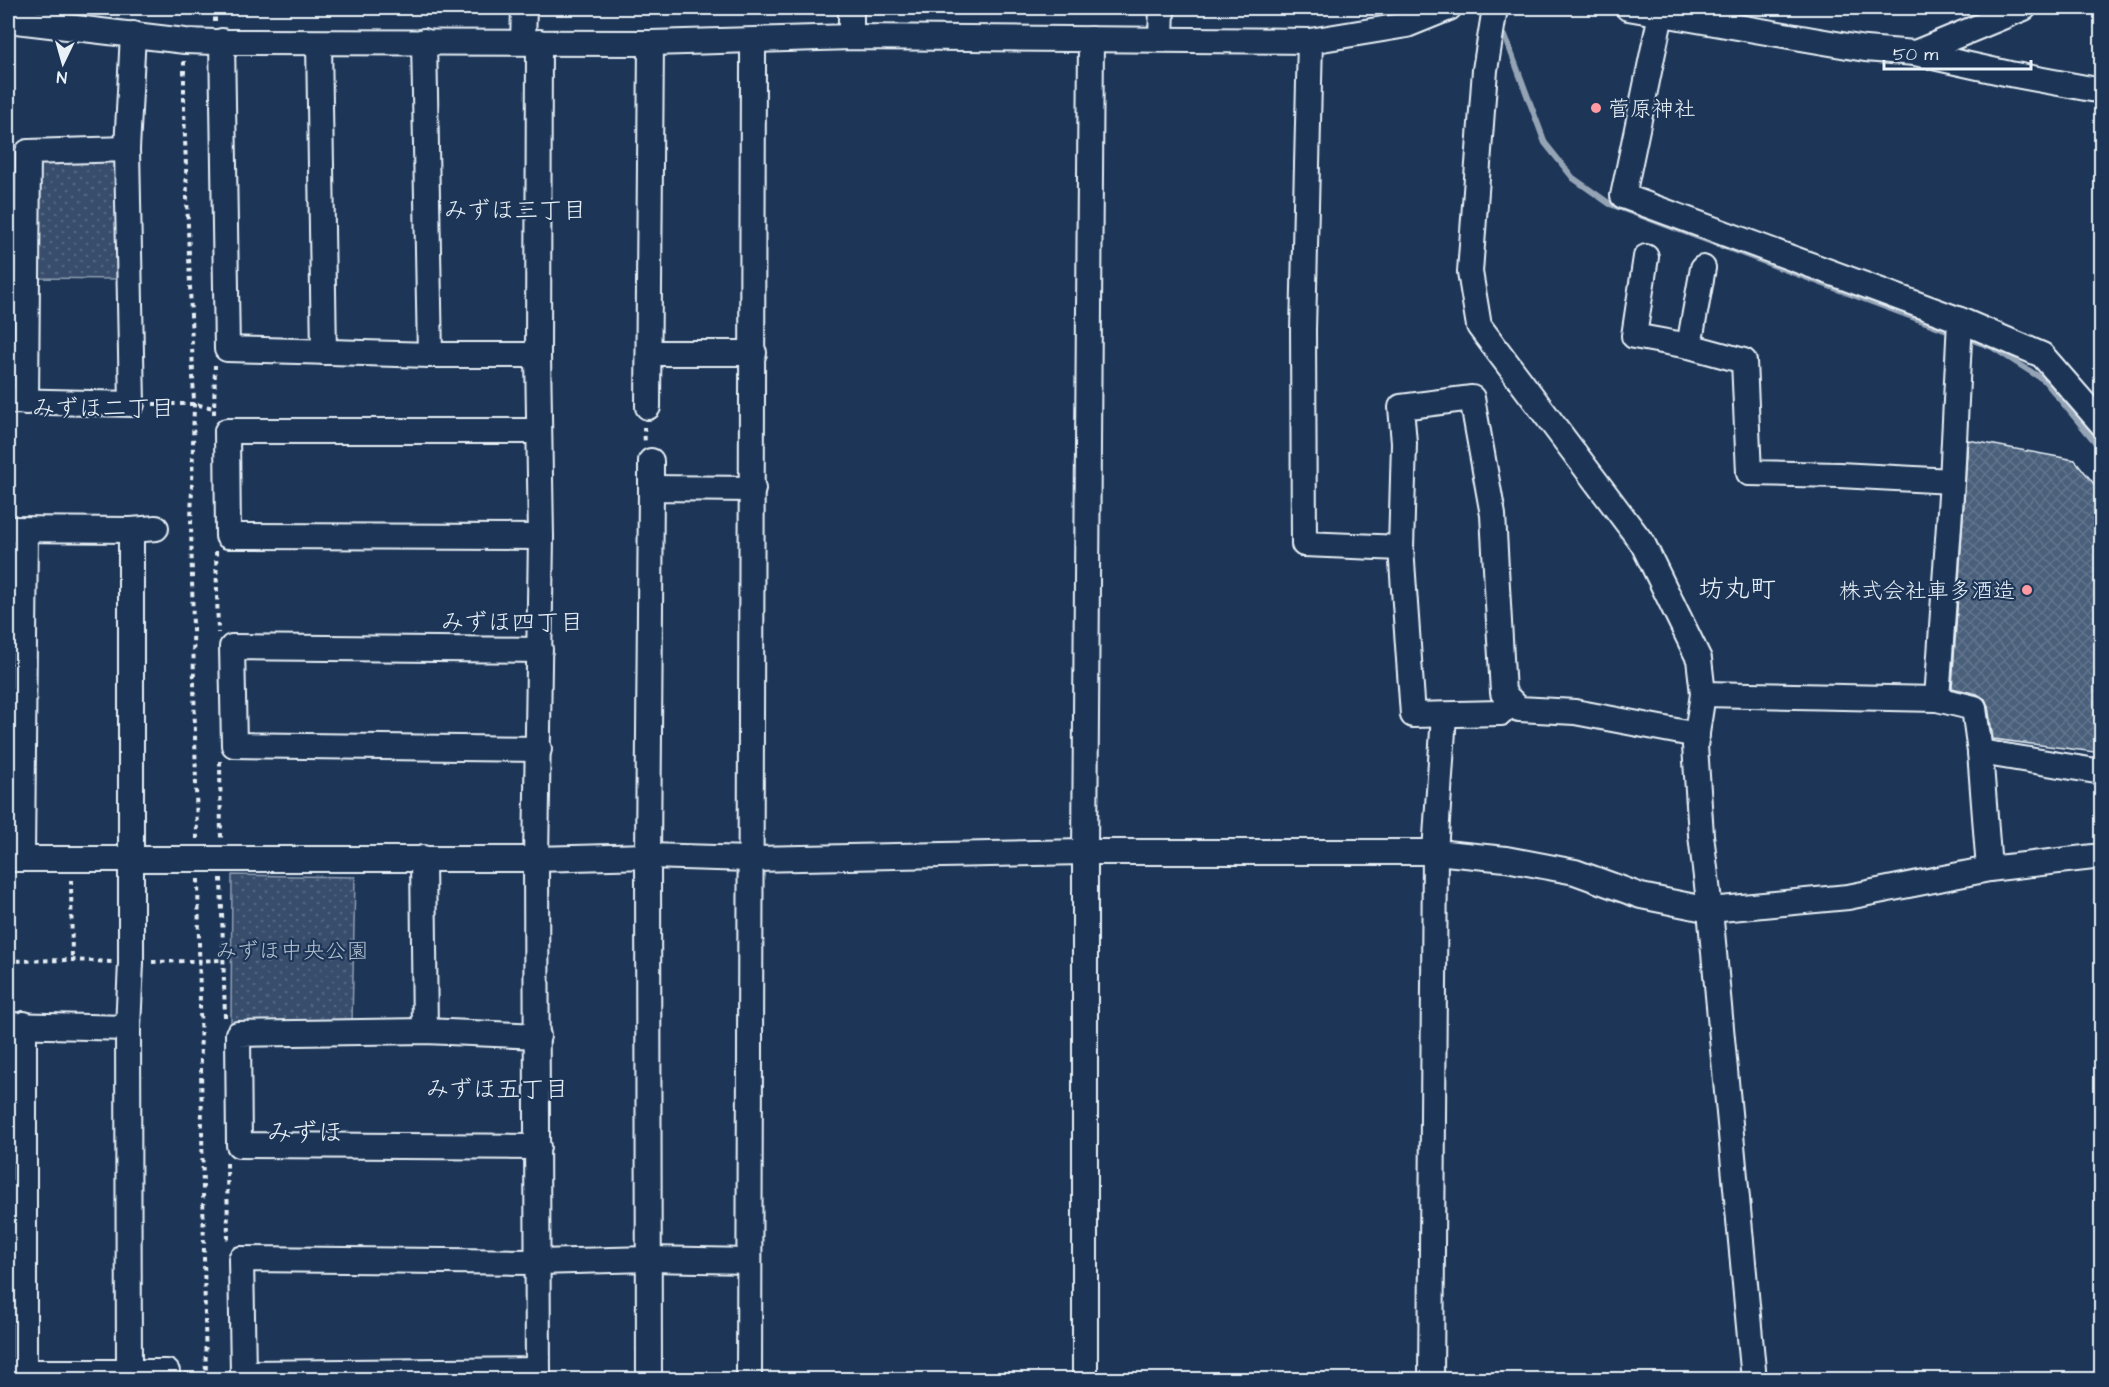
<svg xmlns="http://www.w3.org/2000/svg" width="2109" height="1387" font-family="'Architects Daughter','Klee One',sans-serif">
  <defs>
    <pattern id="park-dots" width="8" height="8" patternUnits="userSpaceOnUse" patternTransform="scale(1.5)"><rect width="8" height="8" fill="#374d6c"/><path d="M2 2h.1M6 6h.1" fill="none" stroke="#546782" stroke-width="1.8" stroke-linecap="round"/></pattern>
    <pattern id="building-cross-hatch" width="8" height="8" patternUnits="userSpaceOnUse" patternTransform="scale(1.5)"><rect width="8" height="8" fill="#495e7a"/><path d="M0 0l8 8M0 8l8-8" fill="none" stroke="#63768e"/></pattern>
  </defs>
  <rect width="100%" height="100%" fill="#1d3557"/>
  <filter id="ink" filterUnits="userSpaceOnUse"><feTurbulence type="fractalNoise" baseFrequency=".0167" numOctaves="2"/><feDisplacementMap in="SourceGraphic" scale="12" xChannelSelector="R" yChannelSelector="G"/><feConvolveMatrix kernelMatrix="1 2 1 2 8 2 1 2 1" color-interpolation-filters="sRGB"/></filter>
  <g filter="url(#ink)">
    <!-- park -->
    <g fill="url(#park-dots)" stroke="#909fb2" stroke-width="1.5">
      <path d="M119,160L118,279L35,278V161Z"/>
      <path d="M232,875L355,877L352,1024L231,1022Z"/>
    </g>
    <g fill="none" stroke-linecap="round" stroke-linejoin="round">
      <!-- stream -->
      <g stroke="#95a4b5" stroke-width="6">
        <path d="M1505,36L1545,143L1573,178L1610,204L1955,333"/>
        <path d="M1964,337L1992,347L2044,380L2102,450"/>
      </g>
    </g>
    <!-- building -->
    <path fill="url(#building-cross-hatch)" stroke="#e8f1f8" stroke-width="1.5" d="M1968,440L2075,460L2102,494V753L1993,739L1988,706L1985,699L1977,694L1952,688Z"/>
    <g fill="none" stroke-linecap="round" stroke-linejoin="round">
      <!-- minor casing -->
      <g stroke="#e8f1f8" stroke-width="28">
        <g id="minor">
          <path d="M1495,8L1485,70L1470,272L1479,326L1643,544L1699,659L1703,694L1695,746L1701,835L1710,910L1754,1380"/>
          <path d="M1628,8L1865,49L1915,53L2010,74L2102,91"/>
          <path d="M1661,14L1623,196L1960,320L2042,355L2102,424"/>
          <path d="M8,20L185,41L215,42L651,43L851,37L1310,41L1407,25L1449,8"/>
          <path d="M851,37V8"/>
          <path d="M1161,38L1162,8"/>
          <path d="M222,41L227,349L430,355H538"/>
          <path d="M424,41L430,355"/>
          <path d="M1310,41L1303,330L1304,544L1401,548"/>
          <path d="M523,42L524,8"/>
          <path d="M319,43L324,352"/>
          <path d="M1915,53L2024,8"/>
          <path d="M1646,257L1634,336L1689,346L1744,361L1749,473L1839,475L1952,481"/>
          <path d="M1689,346L1703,268"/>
          <path d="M649,353H754"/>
          <path d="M8,401L132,404L127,149L133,34"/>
          <path d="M26,402L28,152L127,149"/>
          <path d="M648,407L651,43"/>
          <path d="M539,431H227L228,536L541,537"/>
          <path d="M651,461V488"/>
          <path d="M8,529L131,530L156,528"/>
          <path d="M1703,694L1937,699L1974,708L1980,752L1989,869"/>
          <path d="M1937,699L1952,481L1960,320"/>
          <path d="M1512,702L1501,713L1413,715L1401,548L1404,443L1401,407L1472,398L1493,515L1503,693L1519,709L1575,712L1697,735"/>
          <path d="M539,749L234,745L232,647L540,650"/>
          <path d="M1980,752L2102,772"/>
          <path d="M22,858L25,530"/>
          <path d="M423,858L425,1031"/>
          <path d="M8,859H536L648,856L750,859L1085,852H1435L1506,859L1575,872L1641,896L1710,910L1848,897L1989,869L2102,856"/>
          <path d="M8,1025L128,1028"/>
          <path d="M538,1036L425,1031L238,1034L239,1145L538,1147"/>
          <path d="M129,1370L128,1028L131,963V530"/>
          <path d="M538,1370L243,1373L241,1259L538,1262L649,1259L749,1261"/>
          <path d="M10,1372H167"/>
          <path d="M24,1372V1024"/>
          <path d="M538,1380L536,859L541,537L538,355L539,42"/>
          <path d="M649,1380L648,856L651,488L753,489"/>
          <path d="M749,1380C749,933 754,487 753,41"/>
          <path d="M1085,1380V852L1091,39"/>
          <path d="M1431,1380L1435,852L1444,715"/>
        </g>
      </g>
      <!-- path -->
      <g stroke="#e8f1f8" stroke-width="4" stroke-dasharray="4.5 4.5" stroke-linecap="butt">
        <path d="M215,22V8"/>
        <path d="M184,61V108L194,404L191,525L197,839"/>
        <path d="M153,404H194L214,408"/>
        <path d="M214,414L215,365"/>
        <path d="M644,427L645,443"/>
        <path d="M216,551L218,633"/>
        <path d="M220,761L221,840"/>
        <path d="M221,878L225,1017"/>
        <path d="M198,879L206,1380"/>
        <path d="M71,880L72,960"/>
        <path d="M8,961L72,960L112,962"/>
        <path d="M152,962L224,960"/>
        <path d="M227,1163L228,1242"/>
        <path d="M185,1374L206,1376"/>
      </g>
      <!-- minor -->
      <use href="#minor" stroke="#1d3557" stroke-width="24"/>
    </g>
  </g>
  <!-- markers -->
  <g fill="#ff9aa2" stroke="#1d3557" stroke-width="2">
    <circle cx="1596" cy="108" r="6"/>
    <circle cx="2027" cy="590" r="6"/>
  </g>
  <g text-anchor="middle" stroke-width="4.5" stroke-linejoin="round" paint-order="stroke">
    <!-- poi labels -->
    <g font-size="22" fill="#e8f1f8" stroke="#1d3557" text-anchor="start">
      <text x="1608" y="116">菅原神社</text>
      <text x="2015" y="598" text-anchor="end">株式会社車多酒造</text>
    </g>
    <!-- park labels -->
    <g font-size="22" fill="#b3c0ce" stroke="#1d3557">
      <text x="292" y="958">みずほ中央公園</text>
    </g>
    <!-- neighbourhood labels -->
    <g font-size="24" fill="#e8f1f8" stroke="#1d3557">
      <text x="515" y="218">みずほ三丁目</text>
      <text x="103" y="416">みずほ二丁目</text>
      <text x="512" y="630">みずほ四丁目</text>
      <text x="497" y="1097">みずほ五丁目</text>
    </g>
    <!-- quarter labels -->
    <g font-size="26" fill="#e8f1f8" stroke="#1d3557">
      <text x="1737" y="597">坊丸町</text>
      <text x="305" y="1141">みずほ</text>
    </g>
  </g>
  <!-- margin -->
  <rect width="2109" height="1387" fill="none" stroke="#1d3557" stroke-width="30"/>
  <rect x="15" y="15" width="2079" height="1357" fill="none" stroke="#e8f1f8" stroke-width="2" filter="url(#ink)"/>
  <!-- north arrow -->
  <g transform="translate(63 63) rotate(185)" stroke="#1d3557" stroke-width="4.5" paint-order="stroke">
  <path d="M0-4.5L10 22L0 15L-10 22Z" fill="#e8f1f8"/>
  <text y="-9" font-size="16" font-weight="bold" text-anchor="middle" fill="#e8f1f8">N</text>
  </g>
  <!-- scale -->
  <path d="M1884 60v9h147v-9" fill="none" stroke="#e8f1f8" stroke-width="3"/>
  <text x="1893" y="60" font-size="18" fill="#e8f1f8" stroke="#1d3557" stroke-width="4.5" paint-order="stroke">50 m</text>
</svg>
